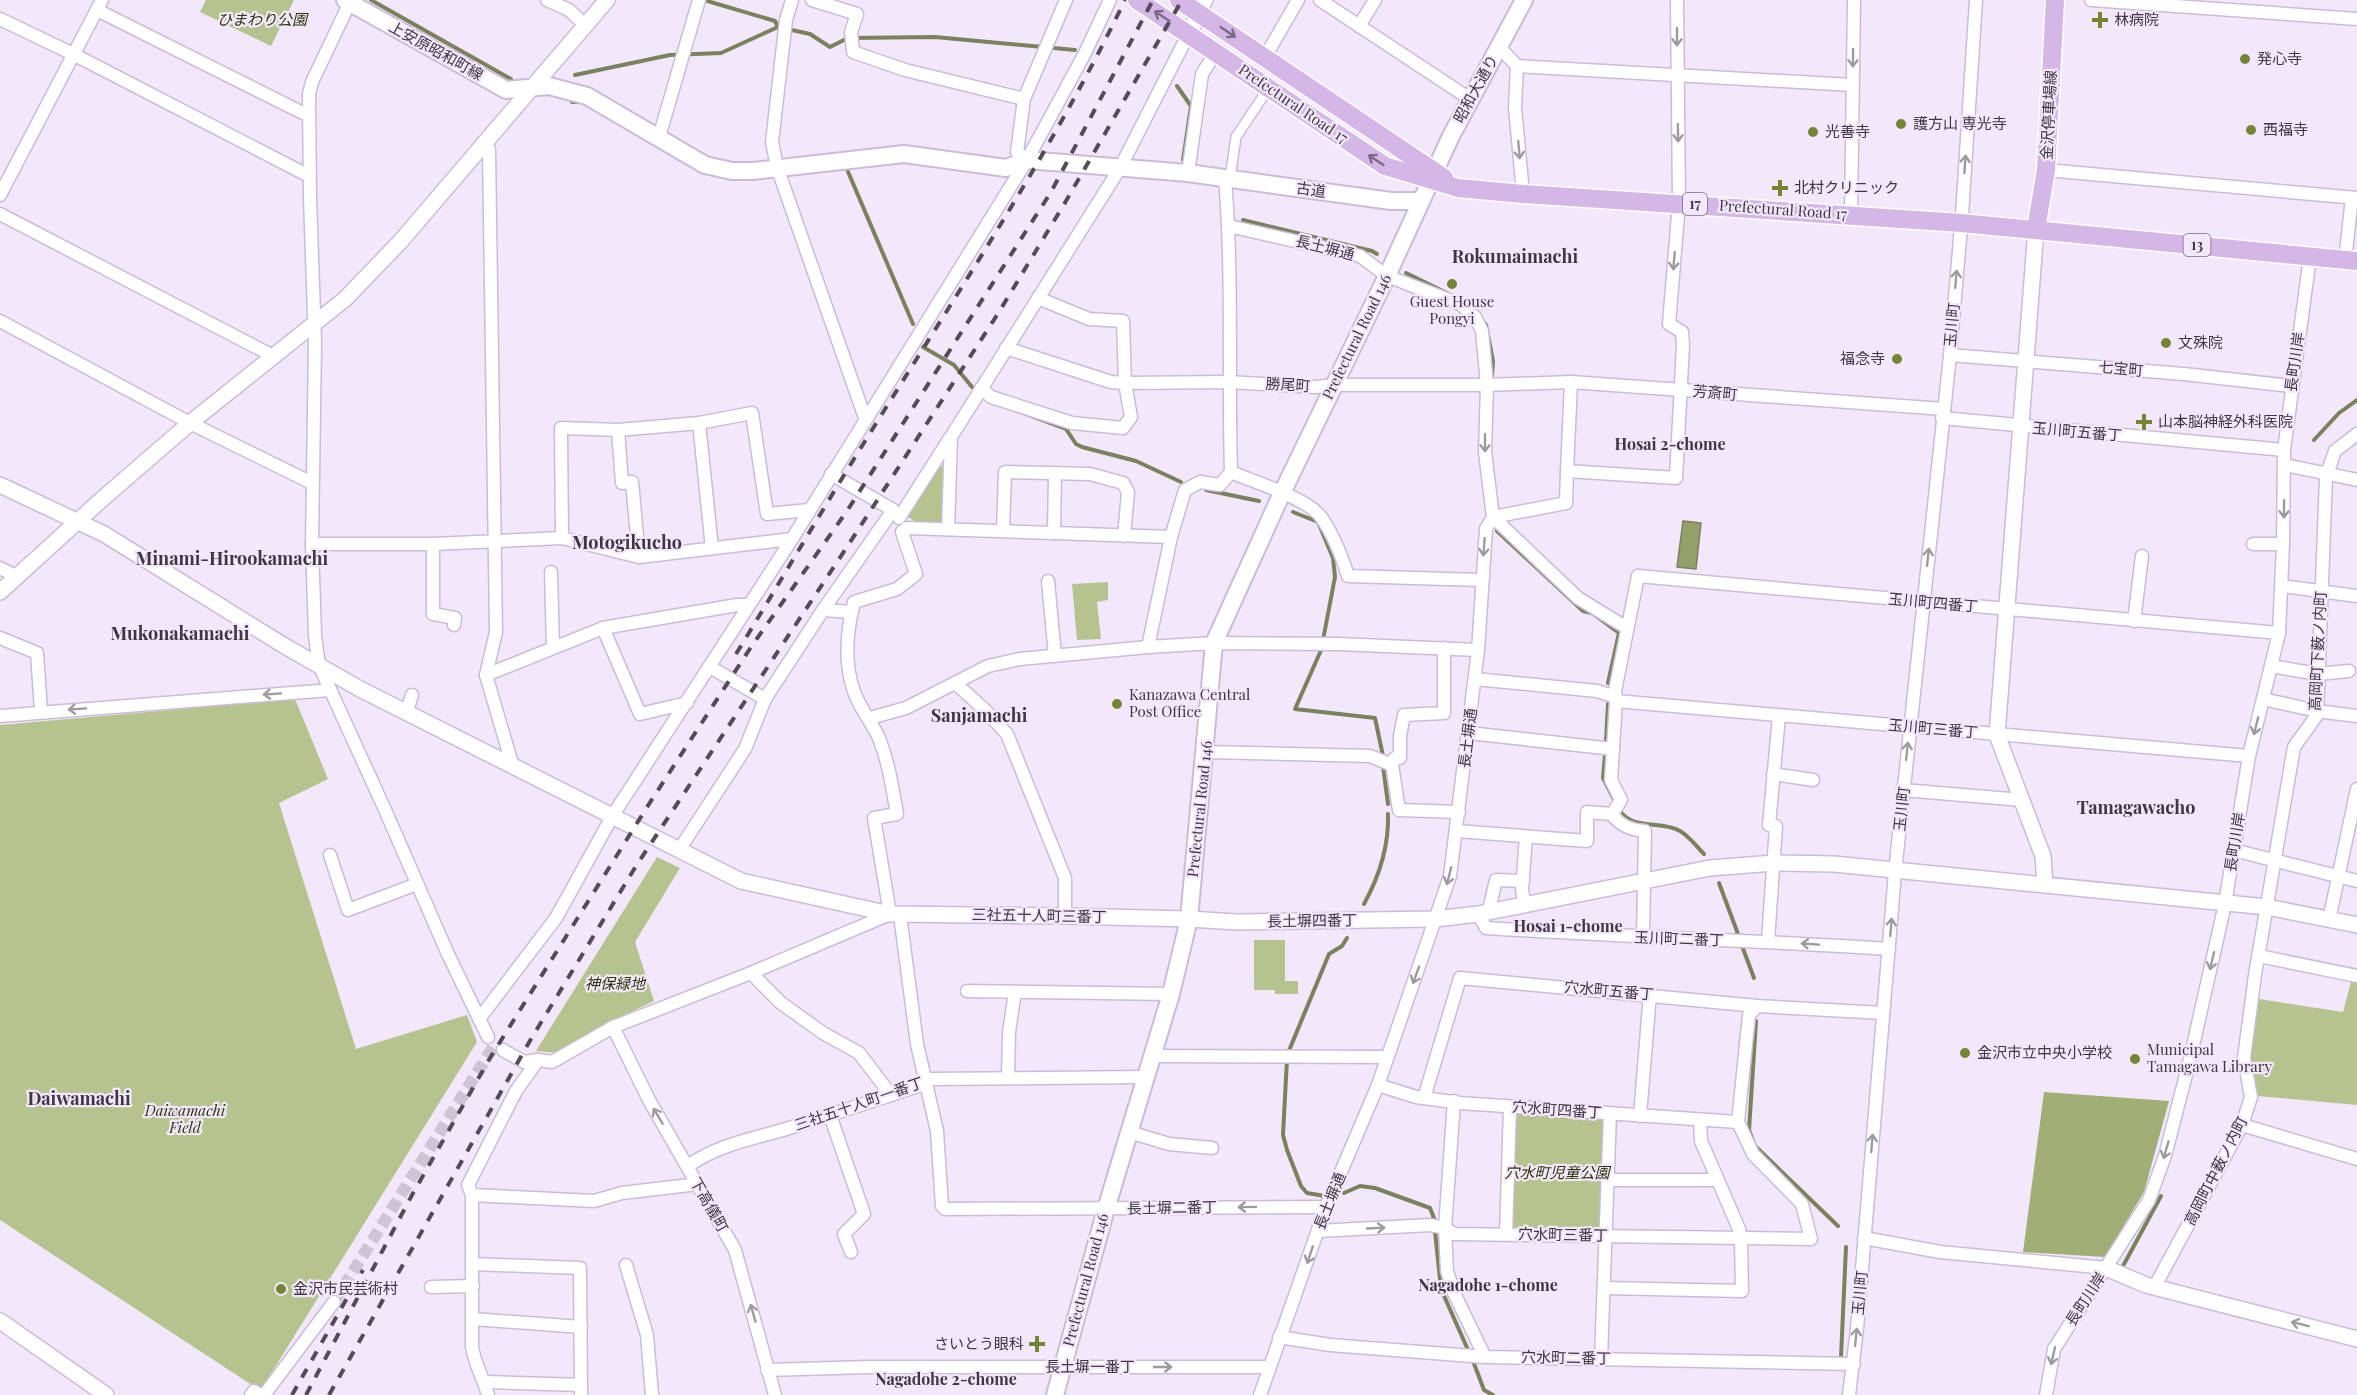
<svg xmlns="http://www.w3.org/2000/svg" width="2357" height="1395" font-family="'Playfair Display','Noto Sans JP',serif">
  <rect width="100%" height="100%" fill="#f3e8fb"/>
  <!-- green -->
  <g fill="#b5c48e">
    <path d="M206,0H294L271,46L200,12Z"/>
    <path d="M938,465L944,467L942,520L939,525H921L908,517Z"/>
    <path d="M1108,582V600L1097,602L1101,639L1077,640L1072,584Z"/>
    <path d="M295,699L328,779L279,803L356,1049L467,1015L477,1042L262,1388L258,1389L0,1220V725Z"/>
    <path d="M657,857L680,868L635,942L654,1001L610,1022L558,1053L536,1051Z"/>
    <path d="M1254,940H1285V981H1298V994H1275V990H1254Z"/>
    <path d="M2352,978L2357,979V1105L2257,1096L2250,1057L2259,999L2343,1012Z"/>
    <path d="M1517,1112L1601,1119L1603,1121L1600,1226L1596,1230L1514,1228L1511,1225L1513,1116Z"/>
  </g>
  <!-- forest -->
  <path fill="#a0af76" d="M2044,1092L2169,1101L2144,1192L2105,1257L2023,1252Z"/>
  <!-- water -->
  <path fill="#92a169" stroke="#79815d" stroke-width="1.5" d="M1683,521L1701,523L1696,569L1677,567Z"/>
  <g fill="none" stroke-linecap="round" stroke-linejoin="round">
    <!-- stream -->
    <g stroke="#79815d" stroke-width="4">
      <path d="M371,0L511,79"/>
      <path d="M704,0L775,21L778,27"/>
      <path d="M575,75L670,55L721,53L778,27L810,34L830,47L848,38L935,37L1075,50"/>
      <path d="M1177,86L1191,106L1183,160"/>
      <path d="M572,102H581"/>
      <path d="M844,167H846L913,324"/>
      <path d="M1243,220L1372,251L1377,254"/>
      <path d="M1406,273L1447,293"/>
      <path d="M1482,320L1486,325L1493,361L1492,377"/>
      <path d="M923,347L954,365L972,387"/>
      <path d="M1023,413L1066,429L1076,444L1082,447L1136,461L1181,482"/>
      <path d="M2314,440L2339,413L2357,400"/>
      <path d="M1206,490L1259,501"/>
      <path d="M1293,512L1318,522L1333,558L1335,577L1323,640"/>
      <path d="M1497,531L1583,611L1592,613L1619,633L1608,683"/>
      <path d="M1322,648L1295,709L1375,718L1383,756"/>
      <path d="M1606,741L1608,704"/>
      <path d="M1605,755L1603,778L1616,803"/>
      <path d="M1383,766L1388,804"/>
      <path d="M1619,809C1630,831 1661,820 1680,831C1689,836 1697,847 1704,854"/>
      <path d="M1719,883L1738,934"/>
      <path d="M1364,904C1380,875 1389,847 1388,814"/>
      <path d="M1742,946L1754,978"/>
      <path d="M1756,1021L1749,1130L1755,1146L1838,1226"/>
      <path d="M1288,1053L1329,954L1342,946L1347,938"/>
      <path d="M1287,1059L1283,1135L1287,1150L1301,1186L1307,1193L1325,1196"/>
      <path d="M1344,1193L1360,1186L1375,1188L1430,1208L1435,1221"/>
      <path d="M1435,1231L1441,1289L1468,1350"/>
      <path d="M2123,1266L2161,1196"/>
      <path d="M1841,1357L1846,1247"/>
      <path d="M1473,1361L1484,1390L1493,1395"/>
    </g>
    <!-- minor-tunnel -->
    <path stroke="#cfc4d6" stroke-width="12" stroke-dasharray="12 6" stroke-linecap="butt" d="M334,1302L495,1044"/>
    <!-- pedestrian casing -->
    <g stroke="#ccbbd8" stroke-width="12">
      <path id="pedestrian" d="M1230,178L1236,137L1268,89"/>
    </g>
    <!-- minor casing -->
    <g stroke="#ccbbd8" stroke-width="15">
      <g id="minor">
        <path d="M351,0L312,82L309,94L310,198L315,343L312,544L315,636L319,665L386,812L447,952L488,1037"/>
        <path d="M547,0L569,10L584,24"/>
        <path d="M792,0L786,20L772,142L777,167L865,418"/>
        <path d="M812,0L857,14L851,32L853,52L905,70L1024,99"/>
        <path d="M1320,0L1470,99"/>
        <path d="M2091,0L2357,19"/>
        <path d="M97,10L309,116"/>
        <path d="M0,19L73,54L309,176"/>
        <path d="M1359,26L1375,0"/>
        <path d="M1499,47L1517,66L1852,85"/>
        <path d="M1265,57L1298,0"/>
        <path d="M1517,66L1515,107L1523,194"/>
        <path d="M659,137L699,0"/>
        <path d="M483,142L489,149L496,632L486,675L513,767"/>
        <path d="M1027,160L1017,152L1024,99L1066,0"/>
        <path d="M2046,170L2357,198"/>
        <path d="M1188,173L1202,74L1216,52"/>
        <path d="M1225,178C1233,276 1228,374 1231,472"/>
        <path d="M0,195L102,0"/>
        <path d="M0,214L275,357"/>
        <path d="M1851,215L1854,0"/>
        <path d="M1229,226L1360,256L1387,276L1460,304L1475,317L1482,331L1487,385L1485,452L1493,517L1486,529L1478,650L1450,876L1378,1085L1326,1207L1260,1395"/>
        <path d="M2345,260L2352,198"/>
        <path d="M0,321L190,423L312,483"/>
        <path d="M1006,348L1111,382L1125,383L1228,382L1316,387L1335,385H1487L1571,382L1944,409"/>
        <path d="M1950,355L2184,374L2291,386"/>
        <path d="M981,388L991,397L1072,423L1123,428L1131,417L1125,383L1123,321L1089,319L1038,298"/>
        <path d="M1942,418L2284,450"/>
        <path d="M699,423L752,413L767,514L809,510"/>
        <path d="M618,430L622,483L632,482L639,557"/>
        <path d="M2285,465L2357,480"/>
        <path d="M1567,471L1571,382"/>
        <path d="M1231,472C1254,482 1307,498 1321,517C1333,534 1342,557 1348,576L1482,580"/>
        <path d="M831,474L893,510L896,514"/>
        <path d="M1493,517L1566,503L1567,471L1676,478L1683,345L1682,332L1669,324L1679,203L1677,0"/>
        <path d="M1493,517L1578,598L1627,628"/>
        <path d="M899,518L950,438"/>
        <path d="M948,529L951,437L1120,168L1189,33"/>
        <path d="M1003,531L1005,472L1090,474L1123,483L1128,492L1124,536"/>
        <path d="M1054,533L1055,473"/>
        <path d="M562,538L561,428L618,430L699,423L712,548"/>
        <path d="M312,544H433L562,538L639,557L792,539"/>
        <path d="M433,544V614L455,618L454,625"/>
        <path d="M2253,544H2283"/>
        <path d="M0,568L18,577"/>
        <path d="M551,572L553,647"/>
        <path d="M1048,581L1055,656"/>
        <path d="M2282,586L2357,596"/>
        <path d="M823,610L852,612"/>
        <path d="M2134,621L2142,556"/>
        <path d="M603,628L640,714L687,703"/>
        <path d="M0,638L37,653L41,711"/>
        <path d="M1148,647L1171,537L1185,490L1200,482L1220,485L1231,472"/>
        <path d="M2271,666L2318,674L2349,671"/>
        <path d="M710,667L765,699"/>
        <path d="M486,675L603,628L737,605H749"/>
        <path d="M1475,679L1597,691L1616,697"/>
        <path d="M955,683L984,709L1007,734L1065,878V916"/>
        <path d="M2263,699L2317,711L2357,716"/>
        <path d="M1616,701L2249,756"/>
        <path d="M407,711L412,695"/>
        <path d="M0,716L330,690"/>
        <path d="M870,718L906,708L988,666L1020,659L1148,647L1214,643L1338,644L1478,650"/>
        <path d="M1469,733L1613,749"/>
        <path d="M1206,752L1370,756L1392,765L1399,810L1459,812"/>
        <path d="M1390,764L1395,758H1400V736L1404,715L1444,713V648"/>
        <path d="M1773,774L1813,780"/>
        <path d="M1903,790L2022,800"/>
        <path d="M1612,814C1620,826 1631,830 1645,831L1643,938"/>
        <path d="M1457,831L1587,841V812L1612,814L1621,800L1611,780L1616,701L1615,691L1638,576L2279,633"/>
        <path d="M679,850L745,749L765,699L823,610L893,510"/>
        <path d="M2233,850L2357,881"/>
        <path d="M330,855L348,910L417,884"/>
        <path d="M1524,904L1522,889L1526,837"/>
        <path d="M1489,910L1496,880L1523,881"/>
        <path d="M1478,914L1486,928C1620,937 1755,940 1889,949"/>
        <path d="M900,915L917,1044L937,1131L942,1206L945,1209L1326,1207"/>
        <path d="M2329,920L2357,789"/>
        <path d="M1768,941L1776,826L1769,825L1779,716"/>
        <path d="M2259,956L2357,976"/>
        <path d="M751,973L781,1003L823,1033L859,1053L891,1095"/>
        <path d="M967,991L1171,994"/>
        <path d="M479,1019L556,918L613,815L792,539L970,252L1027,160L1085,53L1110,0"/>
        <path d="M613,1027L649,1100L735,1250L775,1395"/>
        <path d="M503,1050L524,1062L538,1060L552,1062L613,1027L751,973L890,914L874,818L897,814C892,787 889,763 879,738C874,727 868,719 863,710C843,678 845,637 854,602L897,589L916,574L902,532L907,528L1171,537"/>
        <path d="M1153,1056L1387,1057"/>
        <path d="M1008,1078L1009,1032L1015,992"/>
        <path d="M1378,1085L1416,1097L1460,1103L1738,1122"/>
        <path d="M1424,1098L1460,978L1757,1006L1883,1013"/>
        <path d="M1454,1101L1445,1228L1447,1271L1454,1293L1485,1357"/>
        <path d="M830,1115L864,1214L844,1234L851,1252"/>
        <path d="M1640,1116L1650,994"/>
        <path d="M2242,1125L2357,1159"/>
        <path d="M1129,1132L1169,1144L1212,1148"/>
        <path d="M688,1166C717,1145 752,1139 786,1129C833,1114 880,1099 927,1083L930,1079L1146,1077"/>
        <path d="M1607,1180H1717"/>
        <path d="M472,1195L468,1185L516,1091L538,1060"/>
        <path d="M1318,1231L1430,1225L1445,1228L1454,1234L1811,1239L1802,1204L1753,1154L1738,1122L1749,1015L1757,1006"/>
        <path d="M1506,1234L1510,1107"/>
        <path d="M1864,1238L1940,1252L2106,1268"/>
        <path d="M472,1264L580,1268L581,1395"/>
        <path d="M626,1265L647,1335L652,1395"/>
        <path d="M2155,1286L2242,1125L2251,1097L2244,1058L2255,975L2294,747L2317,715L2326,477L2335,451L2357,434"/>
        <path d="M431,1287L473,1286"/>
        <path d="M1605,1288L1742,1291L1741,1239L1739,1229L1701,1141L1700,1120"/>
        <path d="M473,1319L581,1327"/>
        <path d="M1279,1337L1330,1345L1485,1357L1854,1364"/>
        <path d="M1601,1358L1610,1114"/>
        <path d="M767,1370L868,1367H1268"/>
        <path d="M485,1382L581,1385"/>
        <path d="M251,1395L254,1391L260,1395"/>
        <path d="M264,1395L334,1302"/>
        <path d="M488,1395C483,1377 475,1365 472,1347V1195L594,1201L622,1193L698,1184"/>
        <path d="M1849,1395L1857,1329L1895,872L1950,355L1962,215L1976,0"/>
        <path d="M2046,1395L2054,1349L2149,1200L2165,1156L2190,1059L2225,904L2249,756L2279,633L2283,544L2284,450L2310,257"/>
      </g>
    </g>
    <!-- tertiary casing -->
    <g stroke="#ccbbd8" stroke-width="18">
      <g id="tertiary">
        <path d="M1189,33L1205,0"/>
        <path d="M2036,229L1997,735L2043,856L2045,885"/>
        <path d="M0,485L104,534L283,645L360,689L741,881L890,914L1065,916L1189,919L1237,922L1436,919L1478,914L1710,868L1774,863L1834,864L2267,907L2357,925"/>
        <path d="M0,592L101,500L190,423L345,299L400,242L607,0"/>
        <path d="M2106,1268L2146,1285L2357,1339"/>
        <path d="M0,1321L106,1395"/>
      </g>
    </g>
    <!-- secondary casing -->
    <g stroke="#ccbbd8" stroke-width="20">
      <g id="secondary">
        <path d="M345,0L506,90L549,86L587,96L705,165L732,171H753L904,154L1006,168L1027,160L1188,173L1391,201H1420"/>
        <path d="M1055,1395L1106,1209L1171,994L1189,919L1214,643L1282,493L1387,276L1451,136L1524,0"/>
      </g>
    </g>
    <!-- primary casing -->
    <g stroke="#fff" stroke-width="21">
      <g id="primary">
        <path d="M1137,0L1385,166L1458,188L1523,194L1961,223L2357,261"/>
        <path d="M1179,0L1444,178"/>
        <path d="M2036,229L2046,170L2055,0"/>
      </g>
    </g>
    <!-- pedestrian -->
    <use href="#pedestrian" stroke="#fff" stroke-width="9"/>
    <!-- minor -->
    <use href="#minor" stroke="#fff" stroke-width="12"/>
    <!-- tertiary -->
    <use href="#tertiary" stroke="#fff" stroke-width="15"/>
    <!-- secondary -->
    <use href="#secondary" stroke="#fff" stroke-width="16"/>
    <!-- primary -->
    <use href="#primary" stroke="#d4b7e6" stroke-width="18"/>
    <!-- rail -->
    <g stroke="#534b58" stroke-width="4" stroke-dasharray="10 10" stroke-linecap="butt">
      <path d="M736,654C785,574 832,493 882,414C967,278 1055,145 1125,0"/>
      <path d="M292,1395L363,1270"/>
      <path d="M306,1395L412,1195L490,1058L649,804L751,647L847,511L1051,192L1153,0"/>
      <path d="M329,1395L531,1039L636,866L845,550L999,312L1066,201L1182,0"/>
    </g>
  </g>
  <!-- one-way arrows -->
  <defs><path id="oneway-shaft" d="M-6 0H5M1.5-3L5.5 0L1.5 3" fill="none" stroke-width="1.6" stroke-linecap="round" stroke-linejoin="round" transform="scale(1.5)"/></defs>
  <g stroke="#7a6a84">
    <use href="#oneway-shaft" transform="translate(1162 16) rotate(-147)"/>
    <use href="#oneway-shaft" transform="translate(1228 32) rotate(34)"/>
    <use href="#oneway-shaft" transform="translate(1376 160) rotate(-147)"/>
  </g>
  <g stroke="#9e9aa0">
    <use href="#oneway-shaft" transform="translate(1677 37) rotate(90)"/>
    <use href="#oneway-shaft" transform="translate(1853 58) rotate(91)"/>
    <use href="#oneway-shaft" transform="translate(1678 133) rotate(89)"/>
    <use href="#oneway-shaft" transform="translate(1519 150) rotate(85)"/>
    <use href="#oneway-shaft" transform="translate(1965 164) rotate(-86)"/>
    <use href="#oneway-shaft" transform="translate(1674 261) rotate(95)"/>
    <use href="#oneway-shaft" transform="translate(1956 279) rotate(-85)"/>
    <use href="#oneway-shaft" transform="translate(1485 443) rotate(90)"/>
    <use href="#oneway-shaft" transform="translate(2284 509) rotate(91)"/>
    <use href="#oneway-shaft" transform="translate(1484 547) rotate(94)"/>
    <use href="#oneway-shaft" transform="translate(1928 557) rotate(-84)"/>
    <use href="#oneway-shaft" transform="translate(272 694) rotate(176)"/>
    <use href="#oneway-shaft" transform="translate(77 709) rotate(176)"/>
    <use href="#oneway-shaft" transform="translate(2256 726) rotate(104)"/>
    <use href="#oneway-shaft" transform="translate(1907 751) rotate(-84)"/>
    <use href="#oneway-shaft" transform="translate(1449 876) rotate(104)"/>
    <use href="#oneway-shaft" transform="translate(1891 927) rotate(-85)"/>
    <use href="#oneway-shaft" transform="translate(1810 944) rotate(-176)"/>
    <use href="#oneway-shaft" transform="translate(2212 961) rotate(103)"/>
    <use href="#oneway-shaft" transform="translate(1416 975) rotate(110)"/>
    <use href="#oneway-shaft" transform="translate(658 1116) rotate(-121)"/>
    <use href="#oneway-shaft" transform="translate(1872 1143) rotate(-85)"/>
    <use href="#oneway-shaft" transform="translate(2166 1150) rotate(106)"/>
    <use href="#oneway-shaft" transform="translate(1247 1207) rotate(179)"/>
    <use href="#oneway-shaft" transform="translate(1376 1228) rotate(-3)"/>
    <use href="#oneway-shaft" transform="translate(1310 1255) rotate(108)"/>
    <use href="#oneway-shaft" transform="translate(753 1313) rotate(-106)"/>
    <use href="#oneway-shaft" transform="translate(2300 1324) rotate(-166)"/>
    <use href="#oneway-shaft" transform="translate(1856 1337) rotate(-84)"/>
    <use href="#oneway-shaft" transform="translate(2053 1356) rotate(103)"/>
    <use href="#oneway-shaft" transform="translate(1163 1367)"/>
  </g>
  <!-- markers -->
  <g fill="#748636" stroke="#f3e8fb" stroke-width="2">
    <path d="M2097 11h6v6h6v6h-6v6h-6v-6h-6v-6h6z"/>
    <circle cx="2245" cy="59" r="6"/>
    <circle cx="1901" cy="124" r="6"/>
    <circle cx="2251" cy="130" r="6"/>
    <circle cx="1813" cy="132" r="6"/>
    <path d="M1777 179h6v6h6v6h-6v6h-6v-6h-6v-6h6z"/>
    <circle cx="1452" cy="284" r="6"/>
    <circle cx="2166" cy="343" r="6"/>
    <circle cx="1897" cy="359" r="6"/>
    <path d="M2141 413h6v6h6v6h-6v6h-6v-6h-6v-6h6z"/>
    <circle cx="1117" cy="704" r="6"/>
    <circle cx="1965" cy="1053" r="6"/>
    <circle cx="2135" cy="1059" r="6"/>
    <circle cx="281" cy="1289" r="6"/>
    <path d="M1034 1335h6v6h6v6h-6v6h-6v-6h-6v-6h6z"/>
  </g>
  <g text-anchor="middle" stroke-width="4.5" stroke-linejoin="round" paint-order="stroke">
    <!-- shield labels -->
    <g fill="#f3e8fb" stroke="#746b7a" stroke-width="1.5">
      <rect x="1683" y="193" width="24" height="22" rx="4.5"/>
      <rect x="2183.5" y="234" width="27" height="22" rx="4.5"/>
    </g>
    <g font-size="14" font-weight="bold" fill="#3e3642">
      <text x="1695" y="209">17</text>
      <text x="2197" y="250">13</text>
    </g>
    <!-- park labels -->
    <g font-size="15" font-style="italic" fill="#2b3407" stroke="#f3e8fb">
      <text x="262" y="25">ひまわり公園</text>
      <text x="615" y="989">神保緑地</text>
      <text x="185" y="1116">Daiwamachi<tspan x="185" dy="17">Field</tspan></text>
      <text x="1557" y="1178">穴水町児童公園</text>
    </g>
    <!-- poi labels -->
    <g font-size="15" fill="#3e3642" stroke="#f3e8fb" text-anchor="start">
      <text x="2114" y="25">林病院</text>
      <text x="2257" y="64">発心寺</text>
      <text x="1913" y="129">護方山 専光寺</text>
      <text x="2263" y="135">西福寺</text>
      <text x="1825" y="137">光善寺</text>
      <text x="1794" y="193">北村クリニック</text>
      <text x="1452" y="307" text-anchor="middle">Guest House<tspan x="1452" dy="17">Pongyi</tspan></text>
      <text x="2178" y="348">文殊院</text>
      <text x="1885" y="364" text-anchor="end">福念寺</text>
      <text x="2158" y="427">山本脳神経外科医院</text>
      <text x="1129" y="700">Kanazawa Central<tspan x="1129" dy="17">Post Office</tspan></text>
      <text x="2147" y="1055">Municipal<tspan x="2147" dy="17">Tamagawa Library</tspan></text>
      <text x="1977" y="1058">金沢市立中央小学校</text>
      <text x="293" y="1294">金沢市民芸術村</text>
      <text x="1024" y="1349" text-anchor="end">さいとう眼科</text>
    </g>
    <!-- street labels -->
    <g font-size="15" fill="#3e3642" stroke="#f3e8fb">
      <text transform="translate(436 51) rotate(29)" y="5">上安原昭和町線</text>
      <text transform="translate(1476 89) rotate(-61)" y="5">昭和大通り</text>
      <text transform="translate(1293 104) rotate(34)" y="5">Prefectural Road 17</text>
      <text transform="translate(2049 115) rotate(-87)" y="5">金沢停車場線</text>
      <text transform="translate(1311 190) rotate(8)" y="5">古道</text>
      <text transform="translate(1783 210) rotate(4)" y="5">Prefectural Road 17</text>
      <text transform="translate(1325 248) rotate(14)" y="5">長土塀通</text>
      <text transform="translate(1952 325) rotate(-85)" y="5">玉川町</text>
      <text transform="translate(1357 337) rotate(-64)" y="5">Prefectural Road 146</text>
      <text transform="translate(2295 362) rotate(-82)" y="5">長町川岸</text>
      <text transform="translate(2121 369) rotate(5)" y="5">七宝町</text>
      <text transform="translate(1288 385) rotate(3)" y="5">勝尾町</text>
      <text transform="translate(1715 393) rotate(5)" y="5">芳斎町</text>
      <text transform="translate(2077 432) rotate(5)" y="5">玉川町五番丁</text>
      <text transform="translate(1933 603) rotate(5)" y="5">玉川町四番丁</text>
      <text transform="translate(2318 651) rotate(-87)" y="5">高岡町下薮ノ内町</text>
      <text transform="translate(1933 729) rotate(5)" y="5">玉川町三番丁</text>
      <text transform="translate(1468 738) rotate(-83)" y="5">長土塀通</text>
      <text transform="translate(1200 809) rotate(-84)" y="5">Prefectural Road 146</text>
      <text transform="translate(1902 809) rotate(-84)" y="5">玉川町</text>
      <text transform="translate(2235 842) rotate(-81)" y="5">長町川岸</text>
      <text transform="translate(1039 916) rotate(1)" y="5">三社五十人町三番丁</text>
      <text transform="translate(1312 921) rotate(-1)" y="5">長土塀四番丁</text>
      <text transform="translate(1679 939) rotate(2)" y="5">玉川町二番丁</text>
      <text transform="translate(1609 991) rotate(5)" y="5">穴水町五番丁</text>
      <text transform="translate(859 1104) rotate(-19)" y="5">三社五十人町一番丁</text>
      <text transform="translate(1557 1110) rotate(4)" y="5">穴水町四番丁</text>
      <text transform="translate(2216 1171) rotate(-63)" y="5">高岡町中薮ノ内町</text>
      <text transform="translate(1330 1201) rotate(-68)" y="5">長土塀通</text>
      <text transform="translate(709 1205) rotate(60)" y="5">下高儀町</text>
      <text transform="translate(1172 1208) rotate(-1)" y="5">長土塀二番丁</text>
      <text transform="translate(1563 1235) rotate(1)" y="5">穴水町三番丁</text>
      <text transform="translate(1086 1280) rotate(-75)" y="5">Prefectural Road 146</text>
      <text transform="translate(1860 1293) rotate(-85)" y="5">玉川町</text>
      <text transform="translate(2086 1299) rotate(-57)" y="5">長町川岸</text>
      <text transform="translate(1566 1358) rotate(1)" y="5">穴水町二番丁</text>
      <text x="1090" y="1372">長土塀一番丁</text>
    </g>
    <!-- neighbourhood labels -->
    <g font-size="16" font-weight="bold" fill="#3e3642" stroke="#f3e8fb">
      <text x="1670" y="450">Hosai 2-chome</text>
      <text x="1568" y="932">Hosai 1-chome</text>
      <text x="1488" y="1291">Nagadohe 1-chome</text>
      <text x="946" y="1385">Nagadohe 2-chome</text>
    </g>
    <!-- quarter labels -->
    <g font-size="18" font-weight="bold" fill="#3e3642" stroke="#f3e8fb">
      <text x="1515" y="263">Rokumaimachi</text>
      <text x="627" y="549">Motogikucho</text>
      <text x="232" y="565">Minami-Hirookamachi</text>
      <text x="180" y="640">Mukonakamachi</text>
      <text x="979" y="722">Sanjamachi</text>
      <text x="2136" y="814">Tamagawacho</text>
      <text x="79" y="1105">Daiwamachi</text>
    </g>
  </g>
</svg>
